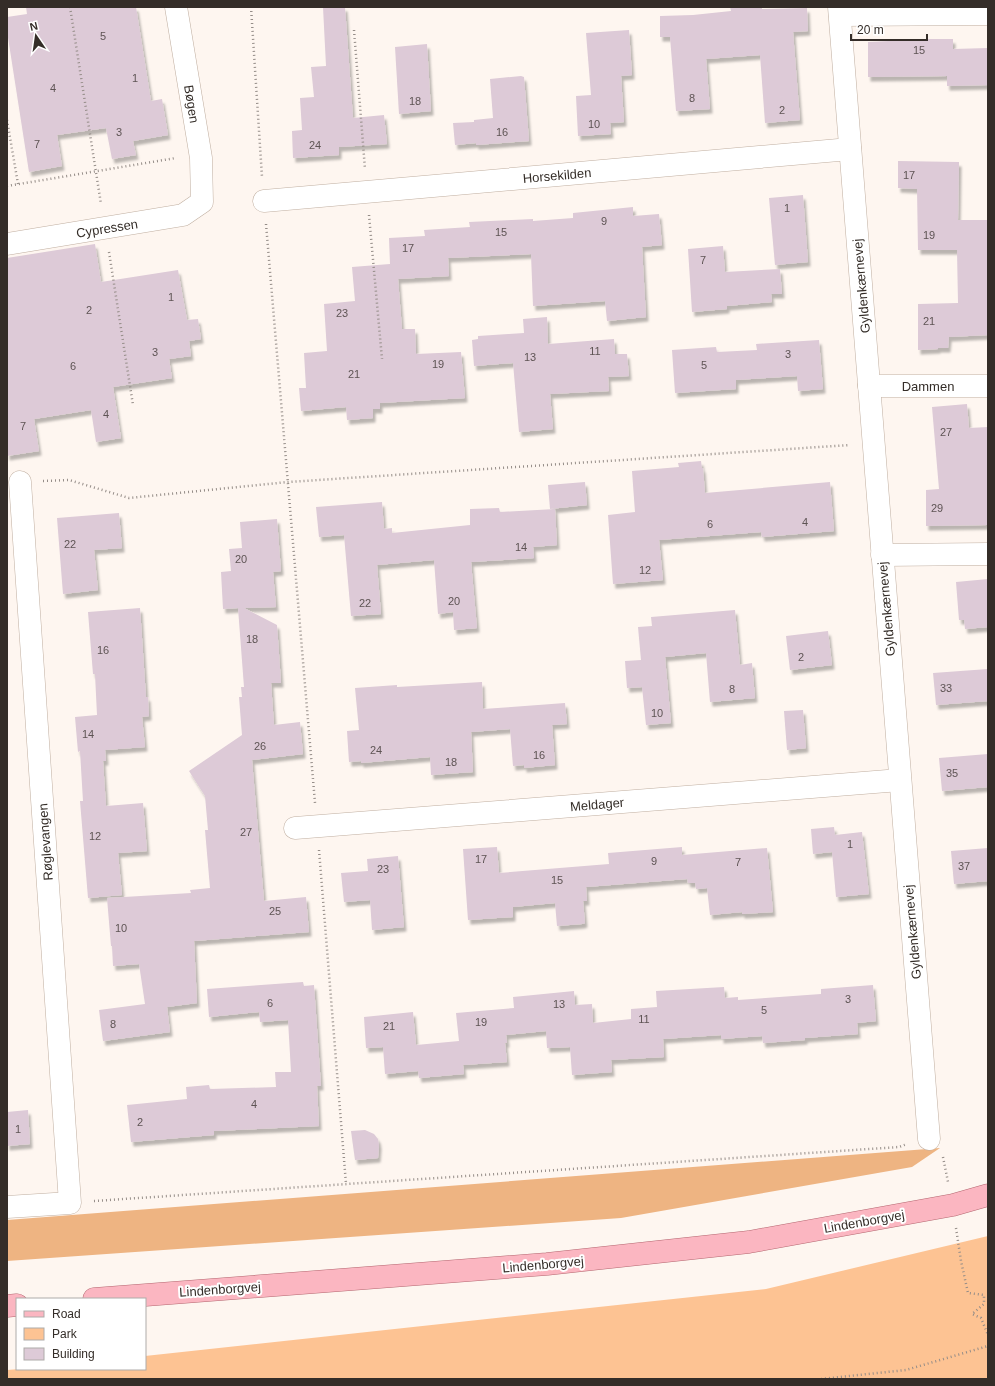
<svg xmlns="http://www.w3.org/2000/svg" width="995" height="1386" font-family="Helvetica,sans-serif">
  <defs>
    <filter id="shadow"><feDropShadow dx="2.5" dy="4.5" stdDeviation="1" flood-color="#0004"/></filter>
  </defs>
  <rect width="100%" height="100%" fill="#fef6f0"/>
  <!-- green -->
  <path fill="#fdc393" d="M988,1236V1379H7V1370L20,1369H145V1356L766,1289Z"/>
  <!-- forest -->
  <path fill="#eeb482" d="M940,1148L912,1167L621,1218L7,1261V1220Z"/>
  <!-- building -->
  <g fill="#ddcad7" filter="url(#shadow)">
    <path d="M26,7H136L151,101L162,99L168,135L133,141L136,155L112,159L106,128L57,135L62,166L29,172L7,31V17L27,14Z"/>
    <path d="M323,7H345L353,118L384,115L387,144L339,147V155L293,158L292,131L302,130L300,98L314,97L311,67L326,66Z"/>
    <path d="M730,7H762V9L807,8L808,31L793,32L800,120L765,123L760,55L706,59L710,109L676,111L670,37H660V16L693,15L731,11Z"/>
    <path d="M629,30L632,75L621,76L624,122L610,123L611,134L578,136L576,96L591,95L586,33Z"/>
    <path d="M888,39H953V49L988,48V85L947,86V76L868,77V42L888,41Z"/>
    <path d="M427,44L431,111L399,114L395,47Z"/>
    <path d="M521,76L524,77L529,141L476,145V143L455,145L453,123L474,122V120L493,118L490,79Z"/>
    <path d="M898,161L959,162L958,220H988V335L949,337L948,348H938V349L918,350V304L958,303L957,250H918L917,189L898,188Z"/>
    <path d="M803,195L808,262L775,265L769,198Z"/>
    <path d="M633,207V216L659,214L662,245L642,247L646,317L607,321L605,301L533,306L531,254L448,258L449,276L398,279L402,329H415L416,354L461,352L465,398L380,403V409H373V418L347,420L346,407L301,411L299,388H306L304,353L327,351L324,304L355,301L352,267L390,264L389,238L425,236L424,230L470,227L469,222L533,219V221L573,218V213Z"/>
    <path d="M95,244L101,282L178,270L187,320L198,319L201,339L189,341L191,356L169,359L172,378L113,387L121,438L96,442L91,410L34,419L39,451L7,456V258Z"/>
    <path d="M723,246L725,272L780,269L782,294H771L772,302L727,306V309L692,312L688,249Z"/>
    <path d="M547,317L548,344L614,339L615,354H627L629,376L608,377L609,391L550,394L553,429L519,432L513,363L474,366L472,340L478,339V336L524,333L523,319Z"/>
    <path d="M819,340L823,389L798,391L797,376L736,380V389L675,393L672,350L716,347L717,352L757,350L756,344Z"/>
    <path d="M967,404L969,428L988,427L987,525L926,526V490L939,489L932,407Z"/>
    <path d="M701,461L702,468H703L705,493L830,482L834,531L762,537L761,532L659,540L663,580L613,584L608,515L635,512L632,471L679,467L678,463Z"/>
    <path d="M585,482L587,505L550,509L548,485Z"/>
    <path d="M382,502L384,529L392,528V533L470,525V509L499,508L500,512L555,509L557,545L533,547L534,558L471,562L477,628L454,630L453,612L438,614L434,560L377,565L381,614L351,616L344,535L319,537L316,507Z"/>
    <path d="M119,513L122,548L94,550L98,590L63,594L57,518Z"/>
    <path d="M277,519L281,571L273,572L276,607L244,608L277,625L281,683H271L274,725L300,722L303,754L252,760L264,901L306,897L309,932L194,941L197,1003L167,1007L170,1032L103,1041L99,1010L145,1004L139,964L113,966L112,946H111L107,898L191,893L190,890L210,888L205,830H208L205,796L189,771L242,735L239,697H242L241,687H244L238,608L223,609L221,572L231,571L229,549L242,548L240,522Z"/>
    <path d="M988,579V627L965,629L964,620H959L956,582Z"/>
    <path d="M140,608L146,697H148L149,716L142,717L145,747L105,750L106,761H103L106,806L143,803L147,851L118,853L122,895L88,898L80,801H83L80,751L78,752L75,717L97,715L95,674H93L88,612Z"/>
    <path d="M735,610L740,665L752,663L755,698L710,702L706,653L665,657L671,723L646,725L642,687L627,688L625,661L641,660L638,627L652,626L651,617Z"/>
    <path d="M828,631L832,665L790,670L786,636Z"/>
    <path d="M988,669V701L936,705L933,673Z"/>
    <path d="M482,682L483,709L565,703L567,724L552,725L555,765L524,768V765L513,766L510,729L471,732L473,772L431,775L430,757L361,763V761L349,762L347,731L359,730L355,688L397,685V687Z"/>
    <path d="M803,710L806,748L787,750L784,711Z"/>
    <path d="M988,754V787L942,791L939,758Z"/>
    <path d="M834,827L835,835L862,832L869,894L836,897L832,852L813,854L811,829Z"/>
    <path d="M497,847L499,873L609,864L608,853L682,847V855L767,848L773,912L742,914V912L710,915L707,888L696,889L695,883H688L687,879L586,887L587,901H583L585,923L582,924L557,926L555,903L513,907V917L468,920L463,849Z"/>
    <path d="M988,848V881L954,884L951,851Z"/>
    <path d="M398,856L404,927L372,930L370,900L344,902L341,873L368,871L367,859Z"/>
    <path d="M303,982L304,986L314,985L321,1086H317L319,1126L214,1131V1135L131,1142L127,1105L187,1099L186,1087L209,1085L210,1089L276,1087L275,1072H291L288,1020L260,1022L259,1012L209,1017L207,989Z"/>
    <path d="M873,985L876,1021L857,1023L858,1034L805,1038V1040L763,1043L762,1036L721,1039V1035L663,1039L664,1057L611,1060L612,1072L572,1075L570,1047L547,1048L546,1031L506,1035L507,1043H505L507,1062L463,1065L464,1074L419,1078L418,1071L385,1074L383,1047L366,1048L364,1017L413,1012L416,1045L459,1041L456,1013L514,1008L513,997L574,991L575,1005L592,1004L593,1023L631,1019V1009L657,1007L656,991L724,987L725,998L738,997V1000L821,994V989Z"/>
    <path d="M28,1110L30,1144L7,1146V1112Z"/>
    <path d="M365,1130L374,1134L378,1139L379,1145L378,1158L355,1160L351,1131Z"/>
  </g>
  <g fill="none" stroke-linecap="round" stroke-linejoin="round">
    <!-- minor casing -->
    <g stroke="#c0afa1" stroke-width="23">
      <g id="minor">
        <path d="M839,7L929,1139"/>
        <path d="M840,15L988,14"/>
        <path d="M264,201L850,149"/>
        <path d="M7,244L183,215L202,202L201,158L176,7"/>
        <path d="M869,386H988"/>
        <path d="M882,555L988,554"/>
        <path d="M295,828L900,780"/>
        <path d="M7,1207L70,1203L20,482"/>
      </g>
    </g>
    <!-- major casing -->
    <g stroke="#b46770" stroke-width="23">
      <g id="major">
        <path d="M94,1299L547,1264L749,1242L953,1205L988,1195"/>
        <path d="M7,1306L17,1305"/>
      </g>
    </g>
    <!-- path -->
    <g stroke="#958d88" stroke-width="2.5" stroke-dasharray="1 3" stroke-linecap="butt">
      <path d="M70,7L101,204"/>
      <path d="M251,7L262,177"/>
      <path d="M354,30L365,169"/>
      <path d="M7,120L18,184"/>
      <path d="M7,186L176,158"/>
      <path d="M369,215L382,359"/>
      <path d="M266,224L315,803"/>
      <path d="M109,252L133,405"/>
      <path d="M43,481L69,480L129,498L288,482L850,445"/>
      <path d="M319,850L346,1184"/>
      <path d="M943,1157L948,1182"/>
      <path d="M94,1201L899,1147L907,1144"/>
      <path d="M956,1228L961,1261L968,1293L984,1295V1304L972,1314L981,1318L988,1335"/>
      <path d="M821,1379L906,1370L988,1346"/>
    </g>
    <!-- minor -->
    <use href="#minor" stroke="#fff" stroke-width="22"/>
    <!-- major -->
    <use href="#major" stroke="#fbb6c1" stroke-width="22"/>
  </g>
  <g text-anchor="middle" stroke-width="4" stroke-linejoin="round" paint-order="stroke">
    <!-- number labels -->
    <g font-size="11" fill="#5e5454">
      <text x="103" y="40">5</text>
      <text x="919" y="54">15</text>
      <text x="135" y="82">1</text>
      <text x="53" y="92">4</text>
      <text x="692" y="102">8</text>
      <text x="415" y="105">18</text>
      <text x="782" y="114">2</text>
      <text x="594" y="128">10</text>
      <text x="119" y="136">3</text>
      <text x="502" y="136">16</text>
      <text x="37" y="148">7</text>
      <text x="315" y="149">24</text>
      <text x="909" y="179">17</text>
      <text x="787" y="212">1</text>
      <text x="604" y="225">9</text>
      <text x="501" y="236">15</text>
      <text x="929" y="239">19</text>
      <text x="408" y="252">17</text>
      <text x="703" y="264">7</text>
      <text x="171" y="301">1</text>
      <text x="89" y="314">2</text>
      <text x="342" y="317">23</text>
      <text x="929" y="325">21</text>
      <text x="595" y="355">11</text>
      <text x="155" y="356">3</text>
      <text x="788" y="358">3</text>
      <text x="530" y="361">13</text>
      <text x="438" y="368">19</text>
      <text x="704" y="369">5</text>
      <text x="73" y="370">6</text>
      <text x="354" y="378">21</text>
      <text x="106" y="418">4</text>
      <text x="23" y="430">7</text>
      <text x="946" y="436">27</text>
      <text x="937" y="512">29</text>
      <text x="805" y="526">4</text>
      <text x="710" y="528">6</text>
      <text x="70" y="548">22</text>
      <text x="521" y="551">14</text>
      <text x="241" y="563">20</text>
      <text x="645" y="574">12</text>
      <text x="454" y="605">20</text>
      <text x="365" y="607">22</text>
      <text x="252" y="643">18</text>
      <text x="103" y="654">16</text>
      <text x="801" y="661">2</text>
      <text x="946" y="692">33</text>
      <text x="732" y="693">8</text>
      <text x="657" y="717">10</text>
      <text x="88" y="738">14</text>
      <text x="260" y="750">26</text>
      <text x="376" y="754">24</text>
      <text x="539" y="759">16</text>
      <text x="451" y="766">18</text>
      <text x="952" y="777">35</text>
      <text x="246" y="836">27</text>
      <text x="95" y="840">12</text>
      <text x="850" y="848">1</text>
      <text x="481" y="863">17</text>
      <text x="654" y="865">9</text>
      <text x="738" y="866">7</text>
      <text x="964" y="870">37</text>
      <text x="383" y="873">23</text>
      <text x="557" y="884">15</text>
      <text x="275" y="915">25</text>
      <text x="121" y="932">10</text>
      <text x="848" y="1003">3</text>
      <text x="270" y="1007">6</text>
      <text x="559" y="1008">13</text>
      <text x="764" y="1014">5</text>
      <text x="644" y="1023">11</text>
      <text x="481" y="1026">19</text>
      <text x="113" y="1028">8</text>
      <text x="389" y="1030">21</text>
      <text x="254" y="1108">4</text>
      <text x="140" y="1126">2</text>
      <text x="18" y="1133">1</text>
    </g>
    <!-- street labels -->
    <g font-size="13" fill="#342d28" stroke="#fff">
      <text transform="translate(192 104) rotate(81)" y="5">Bøgen</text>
      <text transform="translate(557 175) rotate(-5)" y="5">Horsekilden</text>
      <text transform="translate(107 228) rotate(-9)" y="5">Cypressen</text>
      <text transform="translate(861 286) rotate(-95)" y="5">Gyldenkærnevej</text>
      <text x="928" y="391">Dammen</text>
      <text transform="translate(886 609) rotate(-95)" y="5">Gyldenkærnevej</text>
      <text transform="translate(597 804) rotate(-5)" y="5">Meldager</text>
      <text transform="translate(45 842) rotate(-94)" y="5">Røglevangen</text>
      <text transform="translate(912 932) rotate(-95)" y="5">Gyldenkærnevej</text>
      <text transform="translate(864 1221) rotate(-10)" y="5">Lindenborgvej</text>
      <text transform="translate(543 1264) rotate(-5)" y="5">Lindenborgvej</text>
      <text transform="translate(220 1289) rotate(-4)" y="5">Lindenborgvej</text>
    </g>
  </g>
  <!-- border -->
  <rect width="995" height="1386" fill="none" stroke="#342d28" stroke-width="16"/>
  <!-- legend -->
  <rect x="16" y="1298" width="130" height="72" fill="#ffffff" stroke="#aeaba9"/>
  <rect x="24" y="1311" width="20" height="6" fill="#fbb6c1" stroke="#aeaba9"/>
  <text x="52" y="1318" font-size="12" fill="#342d28">Road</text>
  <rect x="24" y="1328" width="20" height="12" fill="#fdc393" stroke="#aeaba9"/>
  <text x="52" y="1338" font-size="12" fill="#342d28">Park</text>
  <rect x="24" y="1348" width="20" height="12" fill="#ddcad7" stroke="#aeaba9"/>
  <text x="52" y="1358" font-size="12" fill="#342d28">Building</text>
  <!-- north arrow -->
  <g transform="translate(36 36) rotate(347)" stroke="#ffffff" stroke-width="3" paint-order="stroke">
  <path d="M0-3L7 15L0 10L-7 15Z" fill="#342d28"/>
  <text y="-6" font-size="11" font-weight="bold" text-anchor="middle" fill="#342d28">N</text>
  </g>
  <!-- scale -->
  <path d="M851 34v6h76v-6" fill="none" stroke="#342d28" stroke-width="2"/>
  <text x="857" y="34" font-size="12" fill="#342d28" stroke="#ffffff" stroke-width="3" paint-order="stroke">20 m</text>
</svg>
